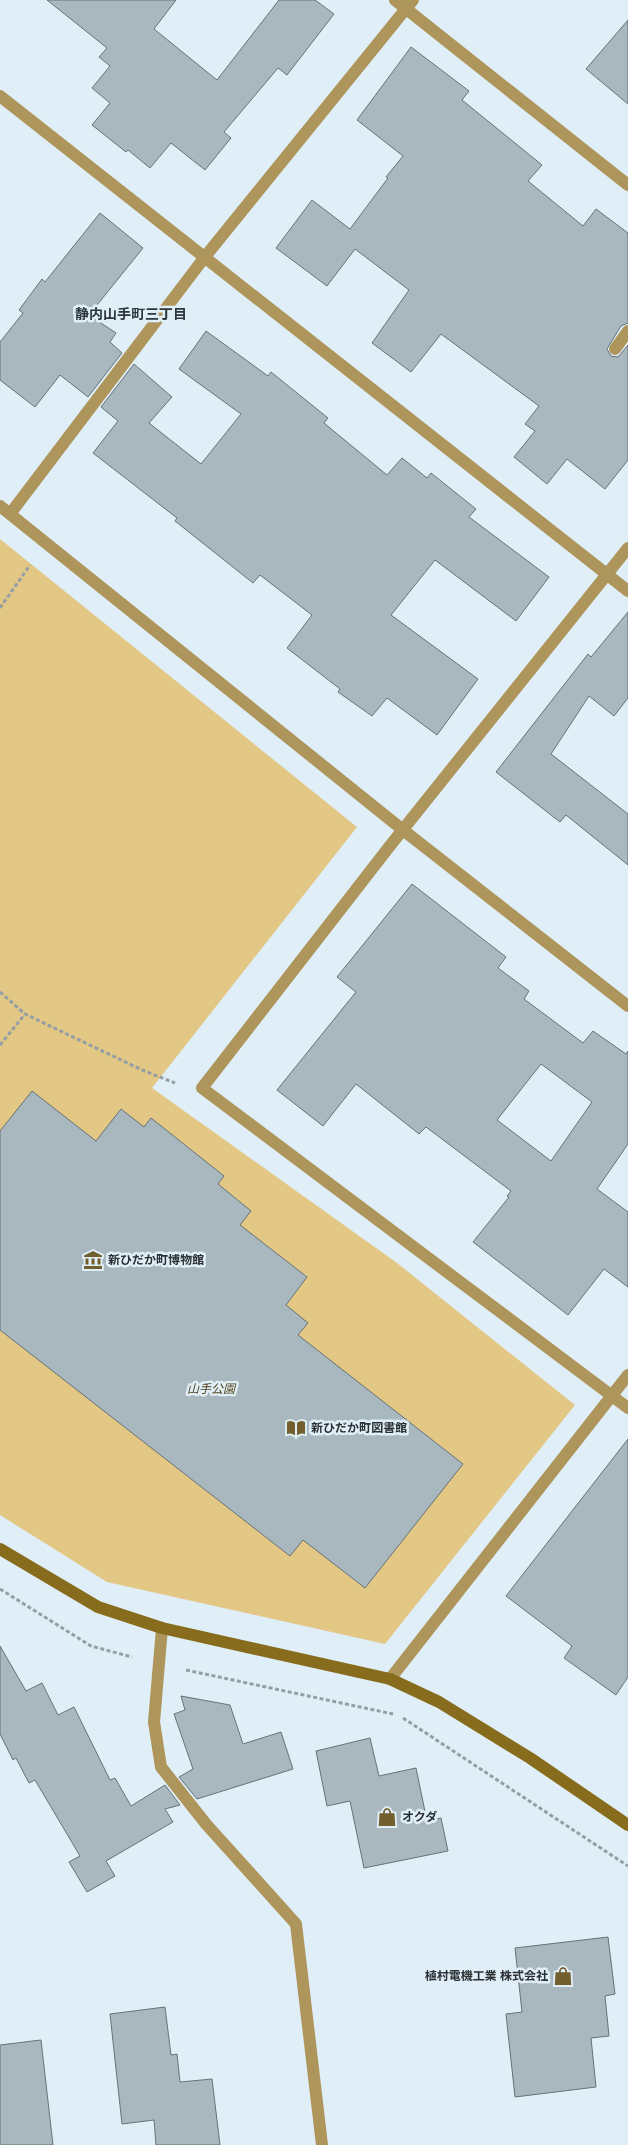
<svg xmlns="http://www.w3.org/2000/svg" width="628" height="2145" font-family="'PT Serif','Noto Sans JP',serif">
  <rect width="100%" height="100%" fill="#e0eff7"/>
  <!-- green -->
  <path fill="#e2c785" d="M0,539L357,827L152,1088L397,1263L575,1405L385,1644L107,1582L0,1515Z"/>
  <!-- building -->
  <g fill="#a9b7bf" stroke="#657279" fill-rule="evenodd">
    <path d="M47,0H176L154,29L217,80L279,0H315L334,14L287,75L278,68L224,132L231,138L205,170L171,143L150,168L128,150L126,152L92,125L110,103L92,88L110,66L99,57L107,48Z"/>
    <path d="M628,20V104L586,69Z"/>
    <path d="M411,47L469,91L462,100L542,165L528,181L583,226L596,209L628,233V323L621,326L607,349L611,356L618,357L628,345V460L605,489L567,459L547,484L514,457L535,431L525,424L539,406L441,334L411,372L372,343L409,290L355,249L327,286L276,248L312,200L350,229L388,178L386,177L403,156L357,120Z"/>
    <path d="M100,213L143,248L89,315L116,333L110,342L122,353L88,397L60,375L35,407L0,380V342L23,313L19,310L42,279L45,282Z"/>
    <path d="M206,331L268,376L271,372L328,418L324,423L387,475L402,458L427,478L431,473L476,509L469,517L549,577L516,621L435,560L391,615L478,679L437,735L387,698L372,716L338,692L340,689L287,648L312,615L260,575L253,583L175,521L177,518L93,453L118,421L101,407L134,364L172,397L149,423L201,464L241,414L179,369Z"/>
    <path d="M628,612V698L614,716L589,696L551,754L628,814V865L566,815L560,822L496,772L588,654L591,657Z"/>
    <path d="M412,884L506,957L498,968L529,991L524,999L583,1043L593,1031L626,1054L628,1051V1144L597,1189L628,1212V1287L604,1269L568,1315L473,1242L509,1197L507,1196L511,1191L426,1127L419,1134L356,1084L323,1126L277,1090L356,992L337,977ZM541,1064L592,1102L551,1161L497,1120Z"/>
    <path d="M32,1091L96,1141L121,1109L144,1127L151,1118L224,1176L218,1184L251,1211L240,1225L307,1277L286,1305L308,1323L298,1335L463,1464L365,1588L303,1540L290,1556L0,1330V1131Z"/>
    <path d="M628,1439V1677L616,1695L564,1658L572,1646L506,1596Z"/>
    <path d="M0,1646L26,1691L42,1683L58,1715L74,1707L110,1780L115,1778L131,1806L165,1785L180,1805L165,1809L173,1822L106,1861L115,1876L87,1892L69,1862L80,1856L35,1780L29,1783L16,1758L13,1760L0,1734Z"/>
    <path d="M181,1696L230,1705L243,1744L281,1732L293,1769L197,1799L179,1777L193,1769L174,1714L185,1710Z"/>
    <path d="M370,1738L379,1776L416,1768L427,1821L441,1818L448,1851L364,1868L350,1801L327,1806L316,1751Z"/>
    <path d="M608,1937L615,1994L605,1996L609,2036L591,2038L596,2087L515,2097L506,2014L522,2012L515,1948Z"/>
    <path d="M165,2007L171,2055L177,2054L180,2082L212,2079L220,2145H156L154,2120L122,2124L110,2014Z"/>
    <path d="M41,2040L53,2145H0V2045Z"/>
  </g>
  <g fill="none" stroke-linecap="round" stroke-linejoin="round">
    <!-- path -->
    <g stroke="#949fa5" stroke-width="3" stroke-dasharray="4 2.5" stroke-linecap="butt">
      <path d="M0,608L30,565"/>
      <path d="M0,992L25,1014"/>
      <path d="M0,1045L25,1014L142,1070L175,1083"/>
      <path d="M0,1589L91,1646L132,1657"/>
      <path d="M186,1670L393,1714"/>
      <path d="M403,1718L628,1866"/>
    </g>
    <!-- lane -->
    <path stroke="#ad955b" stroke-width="12" d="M615,349L628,331"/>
    <!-- street -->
    <g stroke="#ad955b" stroke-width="12">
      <path d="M395,0L628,185"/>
      <path d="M0,96L628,591"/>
      <path d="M0,506L403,830L628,1006"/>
      <path d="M10,514L204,258L413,0"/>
      <path d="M628,548L389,847L202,1088L628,1408"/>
      <path d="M162,1628L154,1722L161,1767L206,1824L296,1924L322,2145"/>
      <path d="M390,1679L628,1375"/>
    </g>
    <!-- secondary -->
    <path stroke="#886c1d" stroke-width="12" d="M0,1549L98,1607L162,1628L390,1679L439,1702L530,1758L628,1825"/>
  </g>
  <!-- icons -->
  <defs>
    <g id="museum-bare" transform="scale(1.5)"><path d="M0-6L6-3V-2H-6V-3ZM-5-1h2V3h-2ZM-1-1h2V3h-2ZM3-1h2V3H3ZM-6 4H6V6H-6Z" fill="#725f2d" stroke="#e0eff7" stroke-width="2.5" paint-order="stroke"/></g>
    <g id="library-bare" transform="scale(1.5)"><path d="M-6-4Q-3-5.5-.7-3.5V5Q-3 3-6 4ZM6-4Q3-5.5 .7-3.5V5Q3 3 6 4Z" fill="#725f2d" stroke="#e0eff7" stroke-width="2.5" paint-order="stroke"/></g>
    <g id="shop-bare" transform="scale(1.5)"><path d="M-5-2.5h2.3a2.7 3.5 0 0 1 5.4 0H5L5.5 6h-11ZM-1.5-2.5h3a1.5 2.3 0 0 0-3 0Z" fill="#725f2d" stroke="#e0eff7" stroke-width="2.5" paint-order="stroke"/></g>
  </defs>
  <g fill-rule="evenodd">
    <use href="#museum-bare" x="93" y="1260"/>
    <use href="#library-bare" x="296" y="1428"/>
    <use href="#shop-bare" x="387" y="1817"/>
    <use href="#shop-bare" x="563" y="1976"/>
  </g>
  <g text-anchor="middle" stroke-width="5" stroke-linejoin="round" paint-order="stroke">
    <!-- poi labels -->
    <g font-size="12" font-weight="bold" fill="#2a3033" stroke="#e0eff7" text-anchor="start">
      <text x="108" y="1264">新ひだか町博物館</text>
      <text x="311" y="1432">新ひだか町図書館</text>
      <text x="402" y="1821">オクダ</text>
      <text x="548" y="1980" text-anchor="end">植村電機工業 株式会社</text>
    </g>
    <!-- park labels -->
    <g font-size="12" font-style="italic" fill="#55451d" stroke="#e0eff7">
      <text x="211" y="1393">山手公園</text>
    </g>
    <!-- neighbourhood labels -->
    <g font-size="14" font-weight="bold" fill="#2b373d" stroke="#e0eff7">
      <text x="131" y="319">静内山手町三丁目</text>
    </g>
  </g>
</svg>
